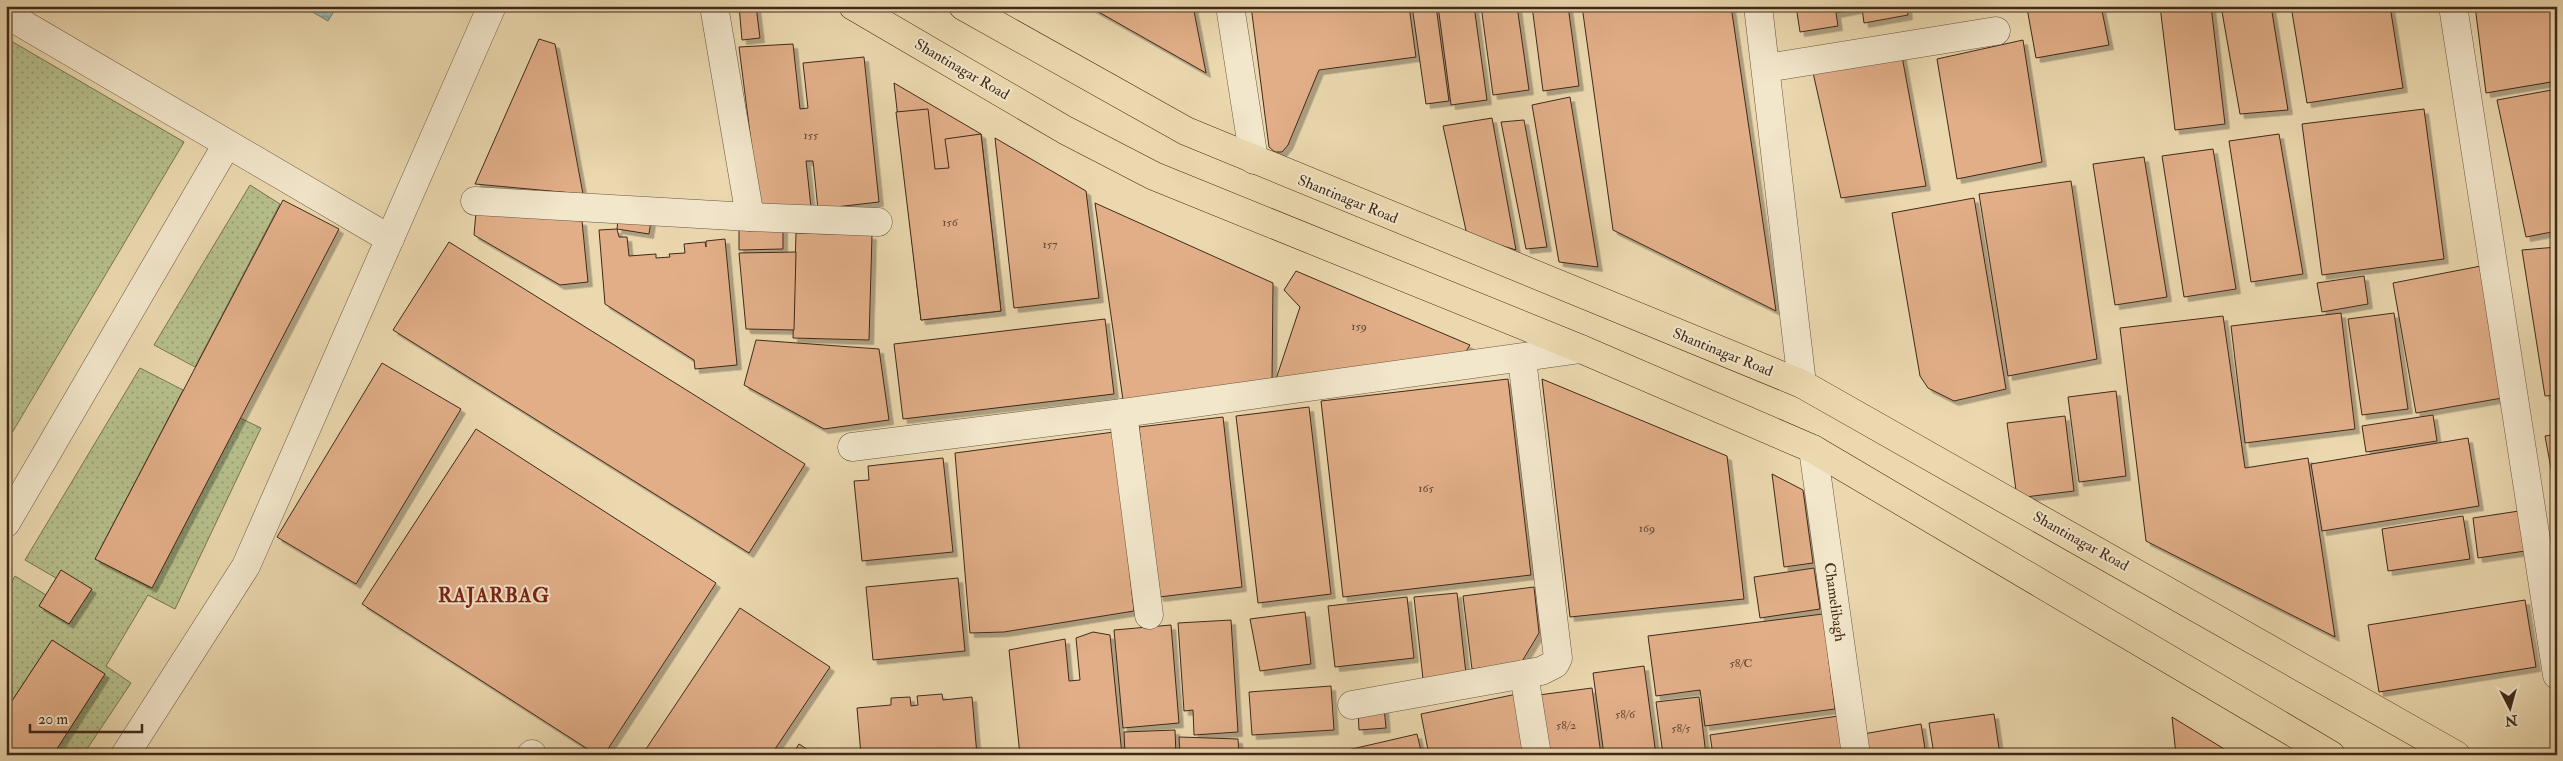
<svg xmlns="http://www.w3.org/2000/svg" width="2563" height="761" font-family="'IM FELL Double Pica',serif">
  <defs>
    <pattern id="grass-dots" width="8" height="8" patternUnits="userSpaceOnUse" patternTransform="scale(1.25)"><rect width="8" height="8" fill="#b6bf8c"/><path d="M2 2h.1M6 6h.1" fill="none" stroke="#959b72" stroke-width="1.8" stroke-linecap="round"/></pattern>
    <pattern id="water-waves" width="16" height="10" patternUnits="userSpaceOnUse" patternTransform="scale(1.25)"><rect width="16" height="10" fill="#98b9af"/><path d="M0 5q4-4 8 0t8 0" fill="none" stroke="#7d968e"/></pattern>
    <filter id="shadow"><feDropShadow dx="4.5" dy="4.5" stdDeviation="0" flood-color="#0004"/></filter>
  </defs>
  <rect width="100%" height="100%" fill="#ebd8af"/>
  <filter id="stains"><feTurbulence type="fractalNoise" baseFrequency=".004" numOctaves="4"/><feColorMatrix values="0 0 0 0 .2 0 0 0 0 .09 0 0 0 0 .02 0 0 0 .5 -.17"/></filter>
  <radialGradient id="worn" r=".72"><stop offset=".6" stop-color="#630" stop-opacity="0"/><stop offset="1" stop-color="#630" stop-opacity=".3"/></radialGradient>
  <!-- grass -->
  <g fill="url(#grass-dots)" stroke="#7b7452">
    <path d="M6,38L184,142L6,443Z"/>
    <path d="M250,185L280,204L195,367L154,345Z"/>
    <path d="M140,368L183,390L95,559L151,588L240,418L261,428L175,609L148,595L106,666L131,683L83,755H53L105,674L52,640L6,710V592L15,576L46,595L39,606L69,624L91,589L56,578L25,560Z"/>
  </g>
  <!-- water -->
  <path fill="url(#water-waves)" stroke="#757f73" d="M302,6H337L328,21Z"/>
  <!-- building -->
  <g fill="#e1ae88" stroke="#402919" filter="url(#shadow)">
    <path d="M739,6H756L760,38L742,40Z"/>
    <path d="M1088,6H1193L1206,73Z"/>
    <path d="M1251,6H1409L1416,57L1319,70L1288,145L1282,152H1275L1269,147Z"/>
    <path d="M1412,6H1436L1449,101L1426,104Z"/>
    <path d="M1438,6H1474L1487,100L1451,105Z"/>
    <path d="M1481,6H1517L1529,90L1493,95Z"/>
    <path d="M1532,6H1568L1579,86L1543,91Z"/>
    <path d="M1582,6H1731L1776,311L1613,230Z"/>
    <path d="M1796,6H1907L1908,15L1864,23L1862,8L1836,13L1838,26L1800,32Z"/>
    <path d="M2037,6H2101L2109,45L2036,58L2027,8Z"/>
    <path d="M2160,6H2211L2225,124L2175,130Z"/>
    <path d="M2221,6H2271L2288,110L2240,114Z"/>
    <path d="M2291,6H2390L2403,88L2307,103Z"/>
    <path d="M2475,6H2557V81L2486,93Z"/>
    <path d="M539,39L555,44L583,194L475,184Z"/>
    <path d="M2023,40L2042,162L1957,179L1937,59Z"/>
    <path d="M793,44L800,109L808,108L803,63L864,57L879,202L818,209L813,161H806L811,207L759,204L739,47Z"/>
    <path d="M1901,51L1926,186L1841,198L1812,68Z"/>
    <path d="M894,83L981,134L1001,311L921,320Z"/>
    <path d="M2557,89V231L2526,237L2497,100Z"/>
    <path d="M1570,97L1598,267L1559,262L1532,105Z"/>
    <path d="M928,109L935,169L949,168L945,139L981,134L1001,311L921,320L896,112Z"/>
    <path d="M2424,109L2444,259L2322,275L2302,124Z"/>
    <path d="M1492,118L1516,250L1467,235L1443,126Z"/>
    <path d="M1524,120L1547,247L1526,249L1501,122Z"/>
    <path d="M2279,134L2303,274L2251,282L2229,141Z"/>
    <path d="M995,138L1086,191L1099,298L1014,308Z"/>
    <path d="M2213,149L2236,289L2184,297L2162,156Z"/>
    <path d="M2144,157L2167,297L2115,305L2093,164Z"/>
    <path d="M2071,181L2097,359L2008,376L1979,194Z"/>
    <path d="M1974,198L2006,389L1954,401L1928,388L1920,376L1892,213Z"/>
    <path d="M283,200L339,229L152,588L95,559Z"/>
    <path d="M1095,203L1273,283L1272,384L1123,400Z"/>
    <path d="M619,210L652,214L649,234L617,229Z"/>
    <path d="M476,212L582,221L588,282L560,285L474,235Z"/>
    <path d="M783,224V249L739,250V225Z"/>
    <path d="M617,229L619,237H627L629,256L656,254V258L670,257L669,254L685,253L684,244L705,242L706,247V241L725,239L737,365L695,369L694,360L605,304L599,230Z"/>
    <path d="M796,233L872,235L869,340L793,338Z"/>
    <path d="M449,242L805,464L749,553L393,330Z"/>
    <path d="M2557,247V395L2545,396L2522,250Z"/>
    <path d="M796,252L794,330L746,329L739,253Z"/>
    <path d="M2486,265L2508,397L2416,413L2393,283Z"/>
    <path d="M1296,271L1470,345L1463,356L1276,379L1300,307L1284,290Z"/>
    <path d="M2364,276L2368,304L2322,312L2317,283Z"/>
    <path d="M2341,313L2355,429L2245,443L2231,326Z"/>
    <path d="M2394,313L2408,409L2362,415L2348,319Z"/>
    <path d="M2223,316L2245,468L2308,458L2335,637L2146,541L2120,328Z"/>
    <path d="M1105,319L1114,394L903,419L894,344Z"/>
    <path d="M756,340L879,349L889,420L824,429L744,385Z"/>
    <path d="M382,363L461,409L356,584L277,537Z"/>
    <path d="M1508,379L1531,575L1343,597L1321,401Z"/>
    <path d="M1542,379L1727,456L1744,599L1570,617Z"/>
    <path d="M2116,391L2126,476L2079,482L2068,397Z"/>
    <path d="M1309,407L1331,594L1258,603L1236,416Z"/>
    <path d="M2433,415L2437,441L2366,452L2362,426Z"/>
    <path d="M2065,416L2074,491L2017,498L2007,423Z"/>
    <path d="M1223,417L1242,587L1159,597L1139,427Z"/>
    <path d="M476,429L716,583L604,755H597L362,604Z"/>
    <path d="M1114,432L1134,611L1004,632L970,633L955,453Z"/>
    <path d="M2557,434V501L2545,436Z"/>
    <path d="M2468,438L2479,506L2322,531L2311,464Z"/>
    <path d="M943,458L953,552L862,561L854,481L869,480L868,466Z"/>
    <path d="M1772,474L1803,490L1813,563L1784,567Z"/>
    <path d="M2519,511L2525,551L2478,558L2473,518Z"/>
    <path d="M2463,516L2470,559L2388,571L2382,529Z"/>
    <path d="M1814,568L1820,609L1760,618L1754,577Z"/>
    <path d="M61,570L92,589L69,624L39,606Z"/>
    <path d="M958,578L965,651L873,660L866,587Z"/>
    <path d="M1534,587L1539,633L1521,663L1472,669L1463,596Z"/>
    <path d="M1457,593L1466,674L1423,679L1414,597Z"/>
    <path d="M1407,597L1414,658L1335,667L1328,606Z"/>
    <path d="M2525,600L2536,667L2379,692L2368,625Z"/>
    <path d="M740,608L830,667L771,755H642Z"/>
    <path d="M1305,612L1311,664L1260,671L1250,619Z"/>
    <path d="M1823,614L1835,709L1705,726L1700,690L1656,696L1648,636Z"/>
    <path d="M1231,620L1238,732L1194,735L1193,710L1184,711L1178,623Z"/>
    <path d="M1171,625L1179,723L1123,728L1114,630Z"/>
    <path d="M1093,632L1110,635L1122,755H1020L1009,650L1065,639L1069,681L1080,680L1076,638Z"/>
    <path d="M52,640L105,674L53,755H6V710Z"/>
    <path d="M1644,666L1656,755H1604L1593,673Z"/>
    <path d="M1331,686L1334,730L1252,735L1249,692Z"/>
    <path d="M1592,688L1601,755H1540L1531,696Z"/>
    <path d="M942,694L943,700L972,697L977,755H861L857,708L891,705V698L910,697L911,706L918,705L917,696Z"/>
    <path d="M1517,694L1530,755H1429L1421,714Z"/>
    <path d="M1699,697L1706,755H1663L1656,702Z"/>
    <path d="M1384,707L1386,728L1359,730L1358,709Z"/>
    <path d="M1994,714L2000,755H1934L1929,723Z"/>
    <path d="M1838,716L1844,755H1713L1710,735Z"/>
    <path d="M2172,717L2234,755H2176Z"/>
    <path d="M1921,724L1926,755H1866L1863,734Z"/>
    <path d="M1175,730L1176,755H1125L1124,732Z"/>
    <path d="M1417,734L1422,755H1340L1339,752Z"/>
    <path d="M1179,737L1238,739L1239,755H1180Z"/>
    <path d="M799,744L816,755H792Z"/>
  </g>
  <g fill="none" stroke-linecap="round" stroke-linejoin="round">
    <!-- minor casing -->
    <g stroke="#6b553e" stroke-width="29">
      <g id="minor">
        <path d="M1230,6L1254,160"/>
        <path d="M1758,6L1802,384"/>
        <path d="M2453,6L2557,675"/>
        <path d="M6,14L390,239"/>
        <path d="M1766,68L1996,31"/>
        <path d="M475,201L750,217L714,6"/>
        <path d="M750,217L878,222"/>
        <path d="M1123,413L1149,615"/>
        <path d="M852,447L1123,413L1581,349"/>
        <path d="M1813,449L1856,755"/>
        <path d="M6,523L227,144"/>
        <path d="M1524,674L1537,755"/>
        <path d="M1352,705L1541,671L1555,664L1558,658L1557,650L1522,359"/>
        <path d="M125,755L246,566L492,6"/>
        <path d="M531,755L532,754"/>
      </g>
    </g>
    <!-- major casing -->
    <g stroke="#402919" stroke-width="29">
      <g id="major">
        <path d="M853,6L1065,130L1154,176L1581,349L1813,449L2331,755"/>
        <path d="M963,6L1186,131L1802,384L2456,755"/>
      </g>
    </g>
    <!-- minor -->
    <use href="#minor" stroke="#f2e6cb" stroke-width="28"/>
    <!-- major -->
    <use href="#major" stroke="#ebd8af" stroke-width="28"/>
  </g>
  <g text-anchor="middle" stroke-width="4" stroke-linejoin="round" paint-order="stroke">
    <!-- number labels -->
    <g font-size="12" fill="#684a35">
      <text x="811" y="139">155</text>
      <text x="950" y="226">156</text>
      <text x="1050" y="248">157</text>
      <text x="1359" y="330">159</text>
      <text x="1426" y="492">165</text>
      <text x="1647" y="532">169</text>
      <text x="1741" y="667">58/C</text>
      <text x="1625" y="718">58/6</text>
      <text x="1566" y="729">58/2</text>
      <text x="1681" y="732">58/5</text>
    </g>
    <!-- street labels -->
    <g font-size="15" fill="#402919" stroke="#f2e6cb">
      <text transform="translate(962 69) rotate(30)" y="5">Shantinagar Road</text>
      <text transform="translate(1348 199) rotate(22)" y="5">Shantinagar Road</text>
      <text transform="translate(1723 352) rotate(22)" y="5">Shantinagar Road</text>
      <text transform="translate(2081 541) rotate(29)" y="5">Shantinagar Road</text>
      <text transform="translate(1835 602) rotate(82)" y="5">Chamelibagh</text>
    </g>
    <!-- district labels -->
    <g font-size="20" font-weight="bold" letter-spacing="1" fill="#7a1f14" stroke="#f2e6cb">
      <text x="494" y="602">RAJARBAG</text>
    </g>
  </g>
  <!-- margin -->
  <rect width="2563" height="761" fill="none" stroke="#ebd8af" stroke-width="25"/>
  <rect x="8" y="8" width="2548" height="746" fill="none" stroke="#402919" stroke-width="2.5"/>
  <rect x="12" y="12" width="2538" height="736" fill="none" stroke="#402919"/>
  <!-- north arrow -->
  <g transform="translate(2510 708) rotate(174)" stroke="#f2e6cb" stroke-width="4" paint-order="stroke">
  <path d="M0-4L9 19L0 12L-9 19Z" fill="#402919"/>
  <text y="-8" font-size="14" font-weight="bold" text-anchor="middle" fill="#402919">N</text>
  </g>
  <!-- scale -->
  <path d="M30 724v8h112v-8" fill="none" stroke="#402919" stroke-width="2.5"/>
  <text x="38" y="724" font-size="15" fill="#402919" stroke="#f2e6cb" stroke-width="4" paint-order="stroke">20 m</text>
  <rect width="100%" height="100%" filter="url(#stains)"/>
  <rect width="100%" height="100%" fill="url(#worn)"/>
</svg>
